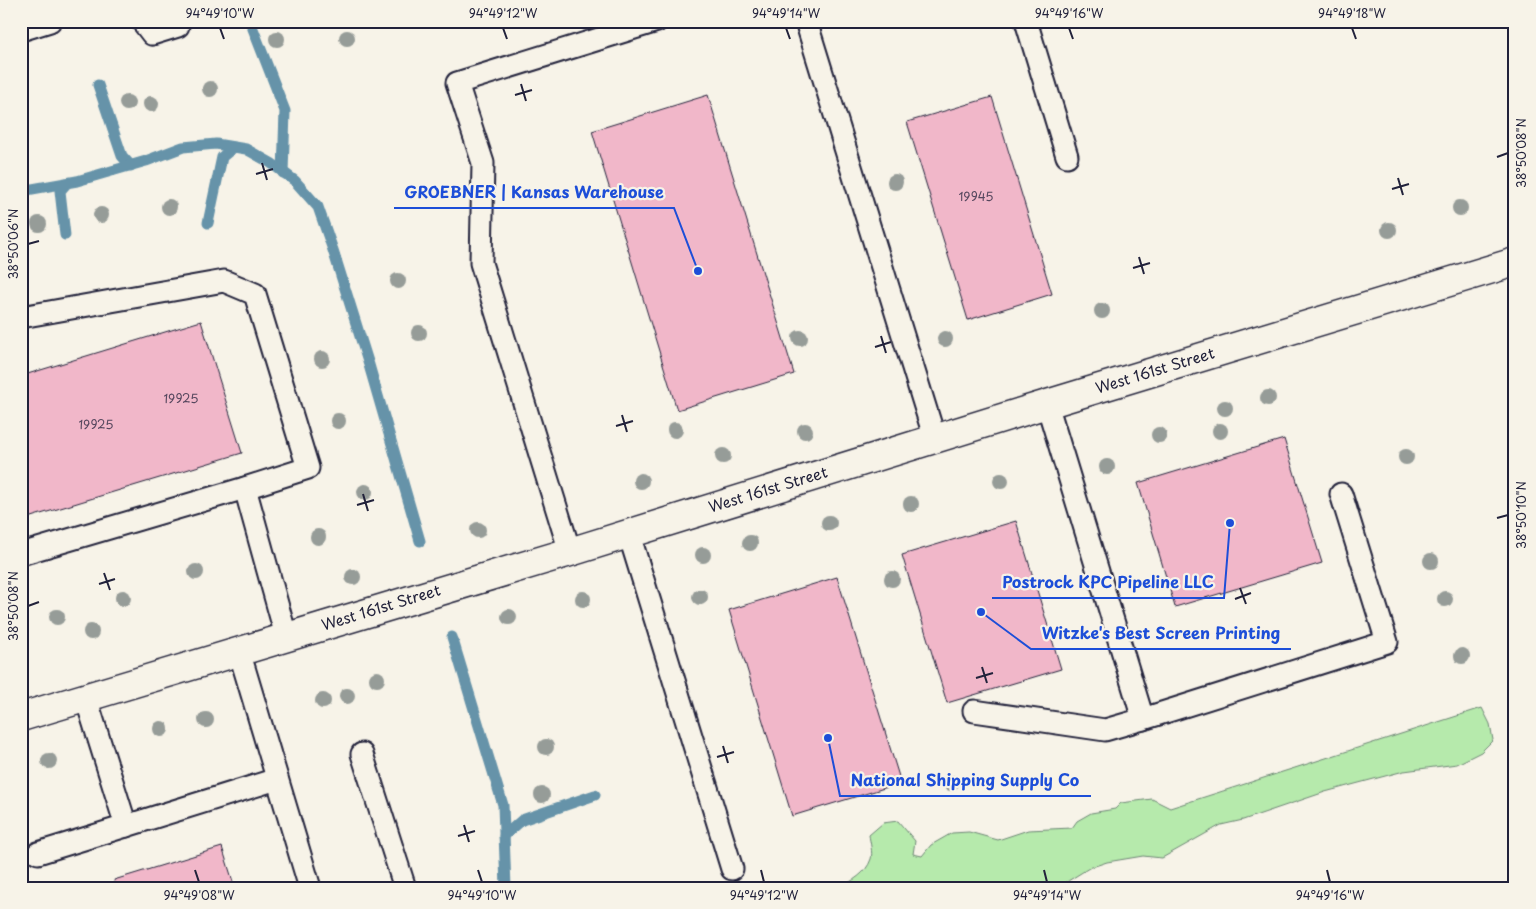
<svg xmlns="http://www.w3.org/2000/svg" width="1536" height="909" font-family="'Playpen Sans',sans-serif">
  <rect width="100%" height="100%" fill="#f7f3e8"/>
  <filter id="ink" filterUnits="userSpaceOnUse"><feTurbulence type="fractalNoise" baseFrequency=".02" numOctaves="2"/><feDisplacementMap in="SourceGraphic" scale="10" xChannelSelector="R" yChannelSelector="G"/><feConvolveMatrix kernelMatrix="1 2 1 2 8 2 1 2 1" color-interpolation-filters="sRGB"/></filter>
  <g filter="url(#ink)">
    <!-- green -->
    <path fill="#b6eaac" stroke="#6c8674" d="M1482,708L1490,724L1493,740L1481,752L1457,764L1404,771L1325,792L1243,820L1221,825L1162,858L1143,856L1107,862L1089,868L1060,886L1053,888H839C852,881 866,874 871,859C873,853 870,842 869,835L883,823L898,821L915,841L913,854L922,856L931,845L952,833L969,832L998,840L1028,830L1072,828L1077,821L1091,813L1115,809L1121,803L1152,799L1170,808Z"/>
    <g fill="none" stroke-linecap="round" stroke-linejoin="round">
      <!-- stream -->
      <g stroke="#6693a9" stroke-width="11">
        <path d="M250,21L285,111L283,173"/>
        <path d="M98,85L122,156L131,166"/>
        <path d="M21,191L77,181L146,161L183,147L216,144L246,149L271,163L295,181L318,207L333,250L369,365L420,541"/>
        <path d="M208,223L222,157L234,147"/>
        <path d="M65,235L60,191L67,183"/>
        <path d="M452,637L503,805L506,888"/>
        <path d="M504,836L522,820L595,795"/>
      </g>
    </g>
    <!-- building -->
    <g fill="#f1b7c9" stroke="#22223b">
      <path d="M708,95L794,374L677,410L592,131Z"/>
      <path d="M992,97L1052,294L968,320L907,122Z"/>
      <path d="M201,321L242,453L21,520V376Z"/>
      <path d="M1284,439L1322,563L1175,607L1138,483Z"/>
      <path d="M1016,521L1061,669L947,703L902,555Z"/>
      <path d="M837,577L901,783L792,816L729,610Z"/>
      <path d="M222,847L235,888H116L114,880Z"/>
    </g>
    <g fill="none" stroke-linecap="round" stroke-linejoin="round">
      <!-- service casing -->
      <g stroke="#22223b" stroke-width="25">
        <g id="service">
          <path d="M142,21L152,34L178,26"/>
          <path d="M806,21L935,439"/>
          <path d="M1026,21L1067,156"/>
          <path d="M21,30L50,21"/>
          <path d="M21,317L224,281L255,294L308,468L245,488L286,636"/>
          <path d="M1047,404L1143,719L1387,642L1341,494"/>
          <path d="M629,534L732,869"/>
          <path d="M570,552L481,263L483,163L457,83L657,21"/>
          <path d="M21,554L245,488"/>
          <path d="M239,651L310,888"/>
          <path d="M86,698L126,826L277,779"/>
          <path d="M974,711L1105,730L1143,719"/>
          <path d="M362,754L405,888"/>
          <path d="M38,853L126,826"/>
        </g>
      </g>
      <!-- minor casing -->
      <g stroke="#22223b" stroke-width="31">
        <path id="minor" d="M21,717L570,552L1047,404L1515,262"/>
      </g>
      <!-- service -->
      <use href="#service" stroke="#f7f3e8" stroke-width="21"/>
      <!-- minor -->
      <use href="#minor" stroke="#f7f3e8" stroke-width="28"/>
    </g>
    <!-- trees -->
    <g fill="#969c98">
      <circle cx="347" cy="38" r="8"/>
      <circle cx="277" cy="39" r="8"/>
      <circle cx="210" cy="89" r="8"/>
      <circle cx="127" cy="103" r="8"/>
      <circle cx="151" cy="104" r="8"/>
      <circle cx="895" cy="182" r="8"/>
      <circle cx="169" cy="207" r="8"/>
      <circle cx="1460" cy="208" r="8"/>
      <circle cx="101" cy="215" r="8"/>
      <circle cx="39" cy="224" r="8"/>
      <circle cx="1389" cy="230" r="8"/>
      <circle cx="398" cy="281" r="8"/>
      <circle cx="1102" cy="311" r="8"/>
      <circle cx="419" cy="333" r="8"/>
      <circle cx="800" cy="338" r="8"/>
      <circle cx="945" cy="339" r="8"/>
      <circle cx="322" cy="359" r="8"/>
      <circle cx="1268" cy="398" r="8"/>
      <circle cx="1225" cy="408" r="8"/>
      <circle cx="338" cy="421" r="8"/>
      <circle cx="675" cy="430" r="8"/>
      <circle cx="805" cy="431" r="8"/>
      <circle cx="1220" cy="431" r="8"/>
      <circle cx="1159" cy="435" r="8"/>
      <circle cx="723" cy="456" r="8"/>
      <circle cx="1406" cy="457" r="8"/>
      <circle cx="1107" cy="467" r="8"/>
      <circle cx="641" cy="481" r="8"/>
      <circle cx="1001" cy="481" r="8"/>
      <circle cx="365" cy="492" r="8"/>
      <circle cx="911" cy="504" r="8"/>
      <circle cx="829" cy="523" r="8"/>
      <circle cx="478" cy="530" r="8"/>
      <circle cx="318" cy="537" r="8"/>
      <circle cx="750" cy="543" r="8"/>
      <circle cx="703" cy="555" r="8"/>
      <circle cx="1431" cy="561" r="8"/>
      <circle cx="196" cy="572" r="8"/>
      <circle cx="353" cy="577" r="8"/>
      <circle cx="892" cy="579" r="8"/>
      <circle cx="700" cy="597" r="8"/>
      <circle cx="123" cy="598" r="8"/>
      <circle cx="583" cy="599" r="8"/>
      <circle cx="1445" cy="599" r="8"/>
      <circle cx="57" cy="617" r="8"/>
      <circle cx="509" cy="617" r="8"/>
      <circle cx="91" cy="632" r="8"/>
      <circle cx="1462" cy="656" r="8"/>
      <circle cx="377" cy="679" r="8"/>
      <circle cx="347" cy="696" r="8"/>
      <circle cx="323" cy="701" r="8"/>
      <circle cx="206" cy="720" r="8"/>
      <circle cx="161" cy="729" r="8"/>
      <circle cx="546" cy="747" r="8"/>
      <circle cx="49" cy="761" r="8"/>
      <circle cx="951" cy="783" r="8"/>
      <circle cx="542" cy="795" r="8"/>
    </g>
  </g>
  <!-- ticks -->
  <path fill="none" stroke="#22223b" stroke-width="2" d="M220,28L224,39M503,28L507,39M786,28L790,39M1069,28L1073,39M1352,28L1356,39M521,84L526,101M515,95L532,90M1497,157L1508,153M262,163L267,180M256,174L273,169M1398,178L1403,195M1392,189L1409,184M28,244L39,241M1139,257L1144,274M1133,268L1150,263M881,336L886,353M875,347L891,342M622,415L627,432M616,426L633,421M363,494L368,511M357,505L374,500M1497,518L1508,515M104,573L110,590M99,584L115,579M1240,588L1246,604M1235,599L1251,593M28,606L39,602M982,667L987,683M976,678L993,673M723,746L728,763M717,757L734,752M464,825L469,842M458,836L475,831M195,870L199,882M478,870L482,882M761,870L764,882M1044,870L1047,882M1327,870L1330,882"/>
  <g text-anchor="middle" stroke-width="4.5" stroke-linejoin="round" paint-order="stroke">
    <!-- number labels -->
    <g font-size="12" fill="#56475e">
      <text x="976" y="201">19945</text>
      <text x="181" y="403">19925</text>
      <text x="96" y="429">19925</text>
    </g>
    <!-- street labels -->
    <g font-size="15" fill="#22223b" stroke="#f7f3e8">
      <text transform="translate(1155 371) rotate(-17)" y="5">West 161st Street</text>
      <text transform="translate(768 490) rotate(-17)" y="5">West 161st Street</text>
      <text transform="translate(381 608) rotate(-17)" y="5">West 161st Street</text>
    </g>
  </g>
  <!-- callouts -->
  <path fill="none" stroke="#1d4ed8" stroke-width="2" d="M698 271L674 208H394M1230 523L1224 598H992M981 612L1031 649H1291M828 738L840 796H1091"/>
  <g fill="#1d4ed8" stroke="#f7f3e8" stroke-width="2">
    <circle cx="698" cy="271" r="5"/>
    <circle cx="1230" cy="523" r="5"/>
    <circle cx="981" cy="612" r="5"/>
    <circle cx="828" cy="738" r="5"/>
  </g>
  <g font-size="16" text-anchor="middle" font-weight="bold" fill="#1d4ed8" stroke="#f7f3e8" stroke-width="4.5" stroke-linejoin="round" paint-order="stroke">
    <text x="534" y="198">GROEBNER | Kansas Warehouse</text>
    <text x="1108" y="588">Postrock KPC Pipeline LLC</text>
    <text x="1161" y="639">Witzke's Best Screen Printing</text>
    <text x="965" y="786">National Shipping Supply Co</text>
  </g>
  <!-- margin -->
  <rect width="1536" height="909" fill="none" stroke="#f7f3e8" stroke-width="55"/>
  <rect x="28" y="28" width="1480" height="854" fill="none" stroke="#22223b" stroke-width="2"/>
  <g font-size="12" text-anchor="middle" fill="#22223b">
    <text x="220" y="18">94°49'10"W</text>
    <text x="503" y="18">94°49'12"W</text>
    <text x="786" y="18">94°49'14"W</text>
    <text x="1069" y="18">94°49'16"W</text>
    <text x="1352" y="18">94°49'18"W</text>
    <text transform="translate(1522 153) rotate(-90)" y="4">38°50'08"N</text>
    <text transform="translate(14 244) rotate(-90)" y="4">38°50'06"N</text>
    <text transform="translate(1522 515) rotate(-90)" y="4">38°50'10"N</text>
    <text transform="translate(14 606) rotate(-90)" y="4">38°50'08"N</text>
    <text x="199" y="900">94°49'08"W</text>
    <text x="482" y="900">94°49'10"W</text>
    <text x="764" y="900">94°49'12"W</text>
    <text x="1047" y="900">94°49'14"W</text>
    <text x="1330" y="900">94°49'16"W</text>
  </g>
</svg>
